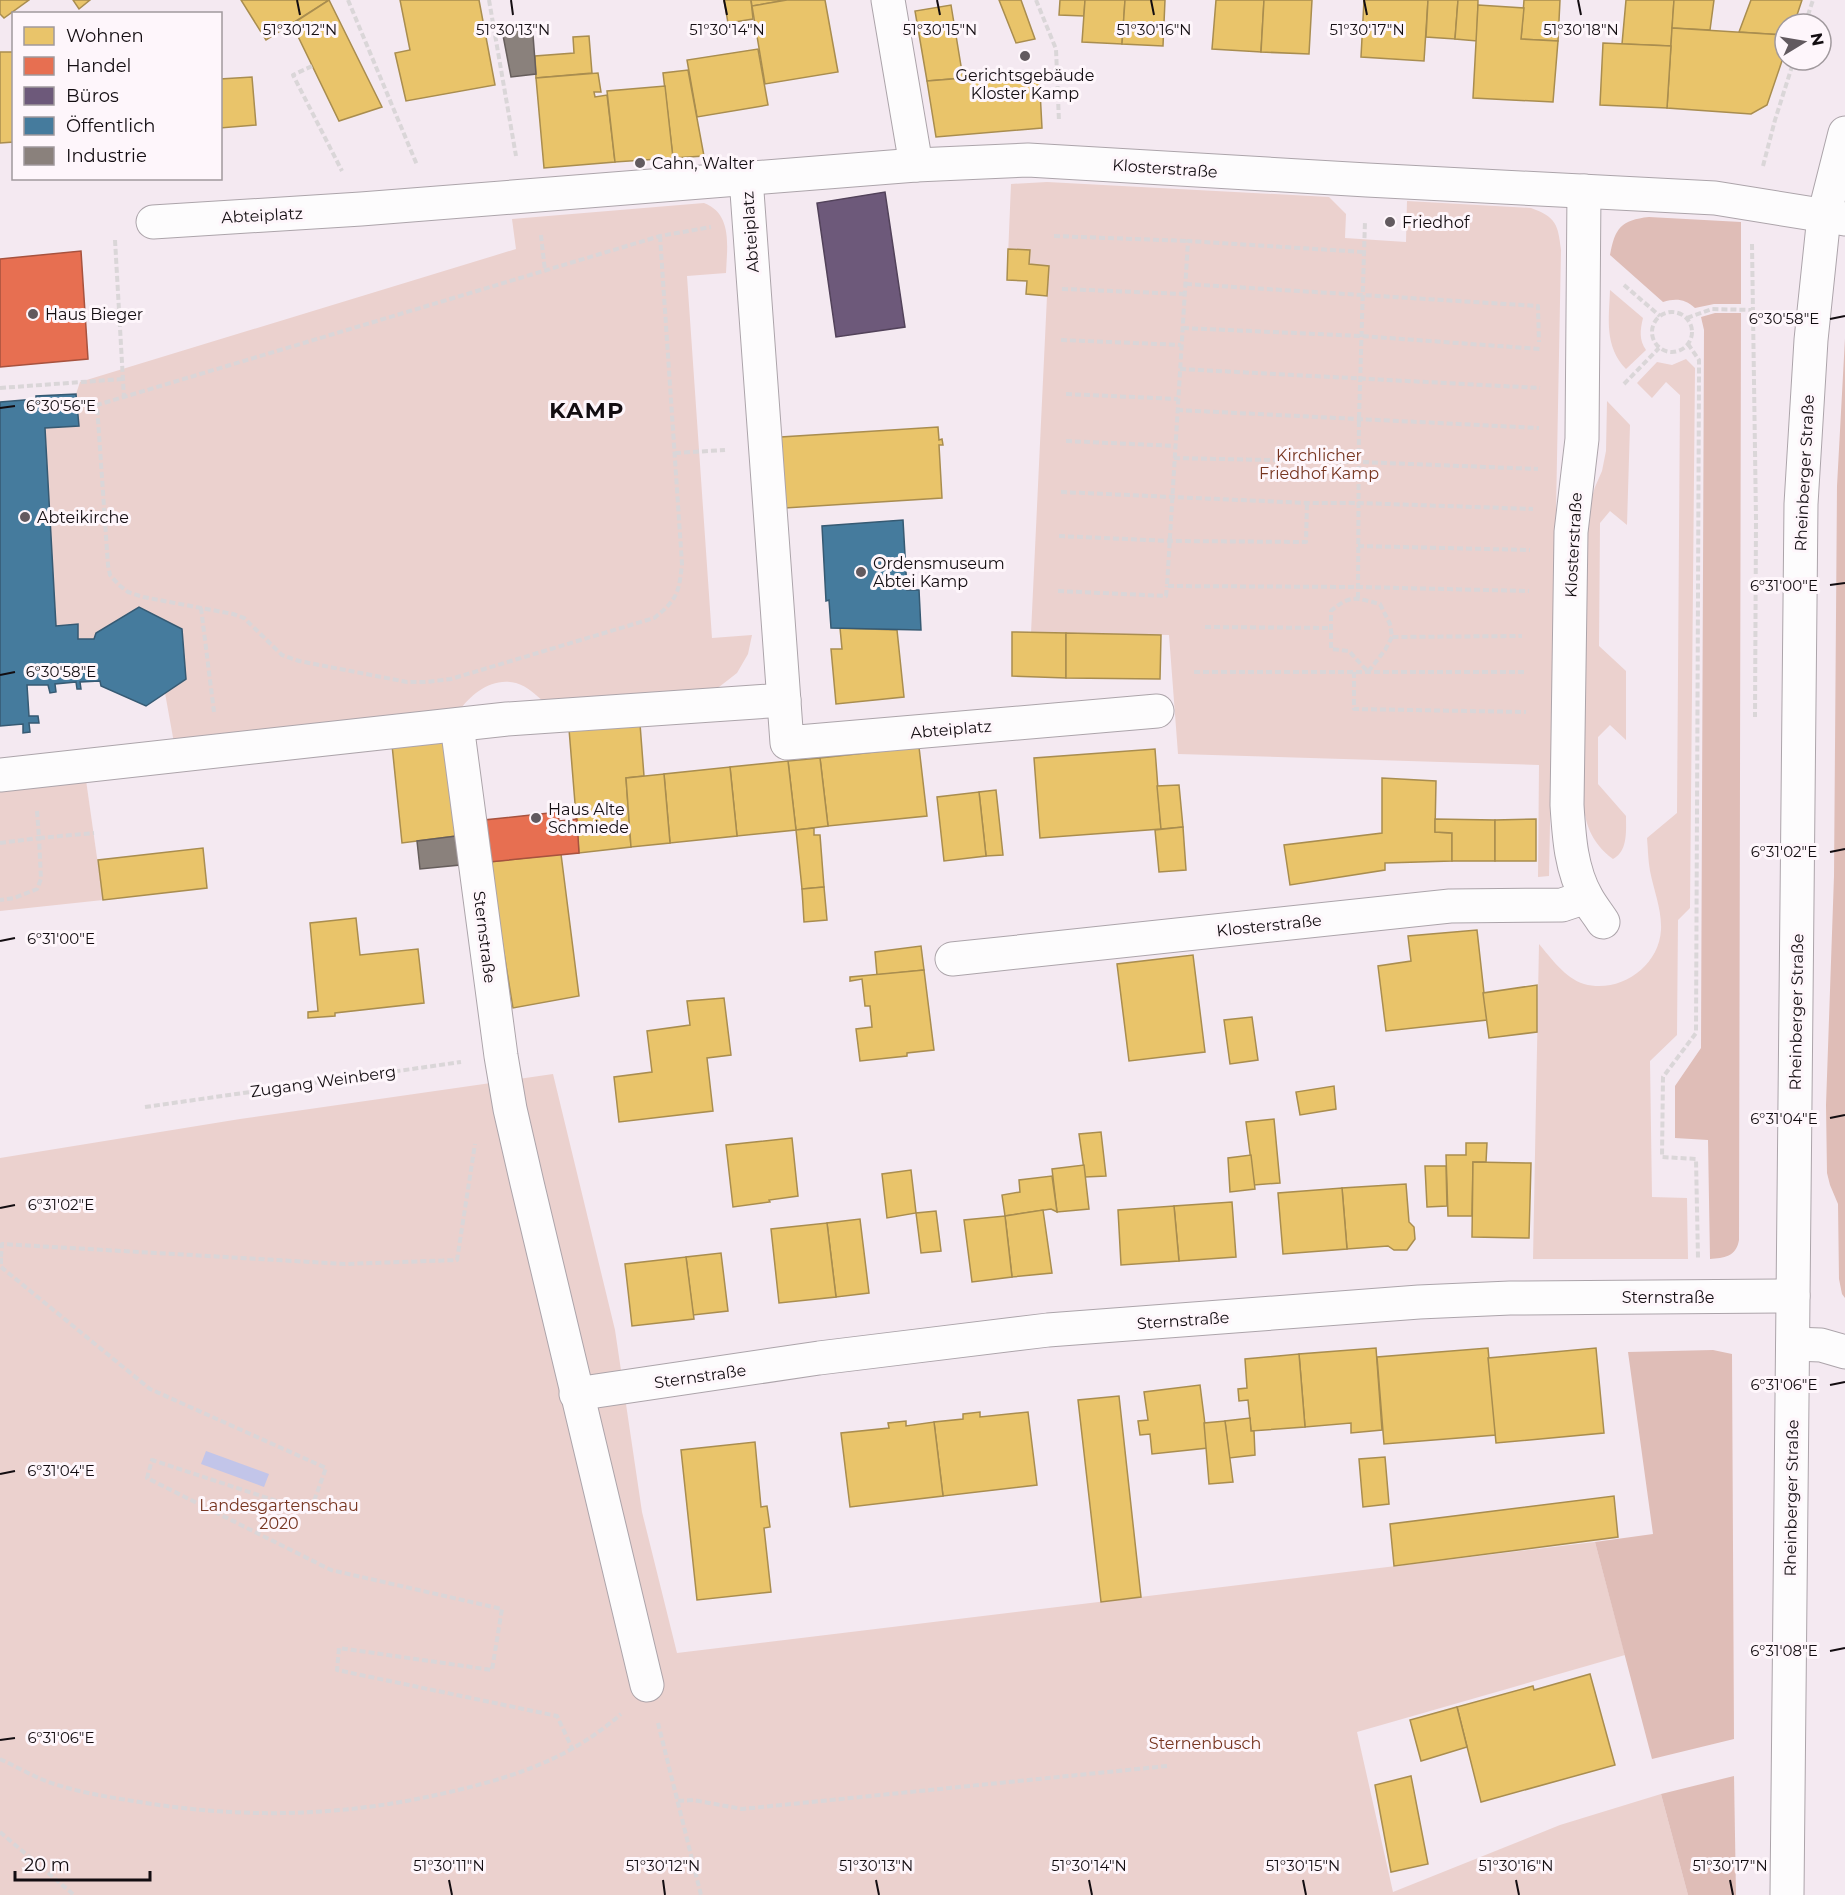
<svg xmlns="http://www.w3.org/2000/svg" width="1845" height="1895" font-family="Montserrat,sans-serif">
  <rect width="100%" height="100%" fill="#f4e9f1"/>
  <!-- green -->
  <g fill="#ebd1ce">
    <path d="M1047,182L1329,197L1346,214L1345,238L1406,242L1407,201L1531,208C1556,217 1558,224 1561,250L1549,876L1538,877L1539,765L1178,754L1169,635L1031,633L1047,296L1026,294L1027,281L1007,280L1011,184Z"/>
    <path d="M704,203C733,214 727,247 726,273L687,276L712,638L752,635L748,654L737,673L719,687L691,692L544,702C536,695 527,686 516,683C492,677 472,693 459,711L174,743L165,693L186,679L182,629L139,607L94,639H78L77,624L56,626L45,428L79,426L76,394L80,382L516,249L512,219Z"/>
    <path d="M1610,290L1643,318C1640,330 1639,340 1646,350L1626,369C1604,346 1609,319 1610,290Z"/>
    <path d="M1686,359L1695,368L1690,908L1678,920L1677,1035L1650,1061L1652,1197L1687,1198L1688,1259H1533L1539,944C1551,958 1565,978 1584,984C1619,994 1659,967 1661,930C1662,910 1654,891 1650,871C1648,860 1648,849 1647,838L1677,813L1680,395L1666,382L1652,398L1637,383L1657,362L1672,365Z"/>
    <path d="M1607,401L1630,425L1627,525L1610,511L1600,523L1599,646L1626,671V740L1610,725L1598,737V784L1626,816C1626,831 1628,851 1613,859C1591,843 1584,822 1583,797L1585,533L1588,509L1595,487L1602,471L1606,451Z"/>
    <path d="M84,766L103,900L0,911V775Z"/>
    <path d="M553,1074L615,1330L642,1512L677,1653L1595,1542L1625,1655L1357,1732L1393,1892L1560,1825L1661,1794L1688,1895H0V1158L240,1119Z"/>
  </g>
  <!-- forest -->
  <g fill="#dfbdb7">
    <path d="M1649,217L1741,222V304H1714L1695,308C1685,299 1676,298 1663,302L1610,255C1615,228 1621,220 1649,217Z"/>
    <path d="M1715,313H1741L1739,1240C1736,1257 1724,1258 1710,1259L1708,1140L1675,1138V1086L1701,1048L1704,330L1701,317Z"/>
    <path d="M1845,338V1298L1842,1294L1839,1279L1838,1204L1830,1185L1827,1173L1826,1105L1834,876L1837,486Z"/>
    <path d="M1713,1350L1732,1354L1734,1739L1652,1759L1595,1542L1653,1534L1628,1352Z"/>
    <path d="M1734,1776L1736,1895H1688L1661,1794Z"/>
  </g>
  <!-- water -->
  <path fill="#c2c5e9" d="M206,1451L269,1474L264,1487L201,1464Z"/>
  <!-- homes -->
  <g fill="#e9c46a" stroke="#a98d4f" stroke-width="1.5">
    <path d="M0,0H29L4,18L0,14Z"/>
    <path d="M73,0H90L79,9Z"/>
    <path d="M241,0H329L266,40Z"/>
    <path d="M329,0L382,107L339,121L292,24Z"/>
    <path d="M400,0H479L495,85L406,101L395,53L410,50Z"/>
    <path d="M724,0H751L753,19L728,23Z"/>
    <path d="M751,0H787L752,6Z"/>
    <path d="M787,0H825L838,72L765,84L752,6Z"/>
    <path d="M999,0H1021L1035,39L1016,43Z"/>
    <path d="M1060,0H1085L1084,16L1059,15Z"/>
    <path d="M1085,0H1125L1122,44L1082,42Z"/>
    <path d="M1125,0H1165L1163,46L1122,44Z"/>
    <path d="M1216,0H1264L1261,52L1212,49Z"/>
    <path d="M1264,0H1312L1309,54L1261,52Z"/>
    <path d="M1364,0H1428L1424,61L1361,57Z"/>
    <path d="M1428,0H1458L1455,39L1426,37Z"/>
    <path d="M1458,0H1478L1477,41L1455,39Z"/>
    <path d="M1524,0H1560L1558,41L1521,39Z"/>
    <path d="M1626,0H1674L1671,46L1622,44Z"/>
    <path d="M1674,0H1714L1710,30L1672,28Z"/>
    <path d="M1751,0H1802L1794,24H1785V35L1739,32Z"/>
    <path d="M951,5L963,78L927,81L915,11Z"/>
    <path d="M1478,5L1524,8L1521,39L1558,41L1553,102L1473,98Z"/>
    <path d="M1672,28L1785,35V52L1767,105L1751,114L1667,108Z"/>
    <path d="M589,36L592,73L536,78L535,56L574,53L573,37Z"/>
    <path d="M1603,43L1671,46L1667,108L1600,105Z"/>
    <path d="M758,49L768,105L697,117L687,60Z"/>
    <path d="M0,52H14V142L0,143Z"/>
    <path d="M688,70L704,156L673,158L663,73Z"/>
    <path d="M1039,72L1042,128L936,137L927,81Z"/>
    <path d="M598,73L601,92H594L595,97L607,95L615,162L544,168L536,78Z"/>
    <path d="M252,77L256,125L220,128V79Z"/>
    <path d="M665,86L673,158L615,162L607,91Z"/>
    <path d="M1008,249L1030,250L1029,264L1049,266L1047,296L1026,294L1027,281L1007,280Z"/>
    <path d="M938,427L939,440L942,439L943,445H939L942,498L785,508L781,437Z"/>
    <path d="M840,628L897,630L904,697L836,704L831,649H842Z"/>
    <path d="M1012,632L1066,633V678L1012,676Z"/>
    <path d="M1066,633L1161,635L1160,679L1066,678Z"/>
    <path d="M640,724L644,776L626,778L631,847L579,853L569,729Z"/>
    <path d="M446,739L456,836L402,843L392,745Z"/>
    <path d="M919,747L927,816L828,826L820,758Z"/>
    <path d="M1155,749L1161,829L1040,838L1034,758Z"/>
    <path d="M820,758L828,826L796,830L788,761Z"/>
    <path d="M788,761L796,830L737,836L730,767Z"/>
    <path d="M730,767L737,836L670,843L664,774Z"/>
    <path d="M664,774L670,843L631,847L626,778Z"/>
    <path d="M1382,778L1436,781L1435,832L1452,833V861L1385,863V870L1290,885L1284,845L1382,833Z"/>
    <path d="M1179,785L1183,827L1161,829L1157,786Z"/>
    <path d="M996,790L1003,855L986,856L979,792Z"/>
    <path d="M979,792L986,856L944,861L937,797Z"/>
    <path d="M1435,819L1495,820V861H1452V833L1435,832Z"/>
    <path d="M1536,819V861H1495V820Z"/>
    <path d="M1183,827L1186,870L1159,872L1155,830Z"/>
    <path d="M814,828V835H820L824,887L802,889L796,830Z"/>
    <path d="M203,848L207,888L103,900L98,860Z"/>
    <path d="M561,854L579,996L513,1008L489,862Z"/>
    <path d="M824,887L827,920L804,922L802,889Z"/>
    <path d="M356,918L360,955L418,949L424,1003L335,1013V1016L308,1018V1012L318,1011L310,923Z"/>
    <path d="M1477,930L1487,1020L1386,1031L1378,966L1411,961L1408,936Z"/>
    <path d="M921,946L924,970L877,975L875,952Z"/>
    <path d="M1193,955L1205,1052L1129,1061L1117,964Z"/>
    <path d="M924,970L934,1050L907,1053V1056L860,1061L856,1029L872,1027L870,1006H865L862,979L850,981V977Z"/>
    <path d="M1537,985V1032L1489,1038L1483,993Z"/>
    <path d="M724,998L731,1055L707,1058L713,1111L619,1122L614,1077L652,1072L647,1031L690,1025L687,1001Z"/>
    <path d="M1252,1017L1258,1060L1230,1064L1224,1020Z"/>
    <path d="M1334,1086L1336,1109L1300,1115L1296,1092Z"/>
    <path d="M1274,1119L1280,1183L1254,1185L1246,1122Z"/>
    <path d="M1101,1132L1106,1176L1085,1177L1079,1134Z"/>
    <path d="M792,1138L798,1196L769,1200L770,1202L733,1207L726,1145Z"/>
    <path d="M1466,1143H1487L1486,1162H1473L1472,1216H1448L1446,1155H1466Z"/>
    <path d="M1251,1155L1255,1189L1230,1192L1228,1158Z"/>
    <path d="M1473,1162L1531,1163L1529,1238L1472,1237Z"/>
    <path d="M1084,1165L1089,1209L1057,1212L1052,1169Z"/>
    <path d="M1425,1166H1446L1447,1206L1427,1207Z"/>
    <path d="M911,1170L916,1213L887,1218L882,1174Z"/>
    <path d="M1052,1176L1057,1212L1051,1209L1005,1216L1002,1195L1020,1192L1019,1180Z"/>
    <path d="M1406,1184L1409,1222L1414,1227L1415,1239L1407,1250H1394L1388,1246L1347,1249L1342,1188Z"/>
    <path d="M1342,1188L1347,1249L1283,1254L1278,1193Z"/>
    <path d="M1232,1202L1236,1257L1179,1261L1174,1206Z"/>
    <path d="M1174,1206L1179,1261L1121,1265L1118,1210Z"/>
    <path d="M1043,1210L1052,1273L1012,1277L1005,1216Z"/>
    <path d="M936,1211L941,1251L921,1253L916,1213Z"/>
    <path d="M1005,1216L1012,1277L972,1282L964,1220Z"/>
    <path d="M860,1219L869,1293L836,1297L827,1223Z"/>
    <path d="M827,1223L836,1297L779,1303L771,1229Z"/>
    <path d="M721,1253L728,1311L693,1315L686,1257Z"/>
    <path d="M686,1257L694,1319L632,1326L625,1264Z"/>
    <path d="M1376,1348L1382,1430L1351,1433V1423L1305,1427L1299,1354Z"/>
    <path d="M1488,1348L1496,1435L1384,1444L1377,1357Z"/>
    <path d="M1596,1348L1604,1433L1496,1443L1488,1358Z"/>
    <path d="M1299,1354L1305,1427L1251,1431L1248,1400L1239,1401L1238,1389L1247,1388L1245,1359Z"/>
    <path d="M1200,1385L1208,1448L1152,1454L1150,1434L1140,1435L1138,1421L1148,1420L1144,1392Z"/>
    <path d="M1119,1396L1141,1597L1101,1602L1078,1400Z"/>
    <path d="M980,1412V1417L1028,1412L1037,1485L943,1496L934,1422L963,1419V1414Z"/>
    <path d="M1250,1418L1251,1431H1254L1255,1455L1229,1458L1225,1421Z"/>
    <path d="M906,1421V1426L934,1422L943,1496L850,1507L841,1433L889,1428L888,1423Z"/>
    <path d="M1225,1421L1233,1482L1209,1484L1204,1423Z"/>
    <path d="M755,1442L761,1507L767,1506L770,1527L764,1528L771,1592L697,1600L681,1450Z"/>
    <path d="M1385,1457L1389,1504L1363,1507L1359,1459Z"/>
    <path d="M1614,1496L1618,1537L1394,1566L1390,1524Z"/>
    <path d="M1590,1674L1615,1765L1481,1802L1457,1707L1533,1686L1534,1690Z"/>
    <path d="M1457,1707L1467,1747L1421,1761L1410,1720Z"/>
    <path d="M1411,1776L1428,1864L1391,1872L1375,1785Z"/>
  </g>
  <!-- shops -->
  <g fill="#e76f51" stroke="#a7523e" stroke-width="1.5">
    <path d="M81,251L88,359L0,367V259Z"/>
    <path d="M558,812L559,821L577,819L579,853L489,862L484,820Z"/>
  </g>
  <!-- offices -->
  <path fill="#6d597a" stroke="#52425a" stroke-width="1.5" d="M885,192L905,327L836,337L817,203Z"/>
  <!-- public -->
  <g fill="#457b9d" stroke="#365a73" stroke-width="1.5">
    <path d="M76,394L79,426L45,428L56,626L78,624V639H94L96,633L139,607L182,629L186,679L146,706L101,686L100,681L80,682L81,689H77L76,682L55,684L56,692L50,693L48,685H27L29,716H38L39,723H29L30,732L23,733V724L0,726V402L36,399V396Z"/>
    <path d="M903,520L907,590H919L921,630L831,628L829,600L826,601L822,526Z"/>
  </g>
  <!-- industry -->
  <g fill="#8a817c" stroke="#665e5c" stroke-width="1.5">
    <path d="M532,22L536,74L511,77L501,25Z"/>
    <path d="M456,836L460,865L420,869L417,841Z"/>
  </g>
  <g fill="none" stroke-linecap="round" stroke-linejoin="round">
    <!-- minor casing -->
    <g stroke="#aca4aa" stroke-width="35">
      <g id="minor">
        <path d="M888,0L916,165"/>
        <path d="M746,178L787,743L1157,711"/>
        <path d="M1584,191L1582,439L1571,532L1567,805C1569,837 1571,870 1587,898C1592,907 1598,914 1603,922"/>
        <path d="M153,222L361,209L916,165L1028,160L1367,180L1715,198L1845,219"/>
        <path d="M457,725L501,1056L510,1109L527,1183L647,1685"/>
        <path d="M0,775L507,719L784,700"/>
        <path d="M952,959L1450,906L1562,905L1586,897"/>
        <path d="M1793,1344L1821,1345L1845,1352"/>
        <path d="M576,1394L819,1358L1048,1330L1419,1302L1510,1298L1793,1296"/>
      </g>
    </g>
    <!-- major casing -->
    <g stroke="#aca4aa" stroke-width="35">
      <path id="major" d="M1787,1895L1801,504L1811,340L1824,216L1845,133"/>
    </g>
    <!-- path -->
    <g stroke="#dad6d8" stroke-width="4" stroke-dasharray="6 3" stroke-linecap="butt">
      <path d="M348,0L417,165"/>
      <path d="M489,0L516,156"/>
      <path d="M1036,0L1056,49L1059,122"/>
      <path d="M1805,24L1813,0"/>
      <path d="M312,66L293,75L342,171"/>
      <path d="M1763,166L1775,120L1794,60"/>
      <path d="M541,235L545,271"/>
      <path d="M660,236L682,564C679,593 677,600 654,618L451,679L426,682H407L299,661L282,655L244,618L233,614L143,597L128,592L119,585L110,575L108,565L97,405L660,236L711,227"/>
      <path d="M1054,236L1188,241"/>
      <path d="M115,240L124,398"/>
      <path d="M1752,244L1756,519L1755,717"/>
      <path d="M1363,252L1188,241L1167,586L1358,587L1529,591"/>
      <path d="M1186,284L1538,306L1539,342"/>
      <path d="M1624,285L1660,316"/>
      <path d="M1062,289L1185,294"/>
      <circle cx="1672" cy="332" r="20"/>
      <path d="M1687,318L1712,309L1752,310"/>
      <path d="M1183,328L1361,336L1540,349"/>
      <path d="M1061,340L1181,345"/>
      <path d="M1688,344L1699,360V374L1696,1033L1663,1077L1662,1157L1696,1159L1698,1258"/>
      <path d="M1180,369L1540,388"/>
      <path d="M1624,384L1659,348"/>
      <path d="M0,388L123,379"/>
      <path d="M1066,394L1178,399"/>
      <path d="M77,409L97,405"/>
      <path d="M1177,410L1539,428"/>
      <path d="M1066,441L1176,446"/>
      <path d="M675,453L725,450"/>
      <path d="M1174,458L1360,462L1538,469"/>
      <path d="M1061,492L1307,503H1359L1533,509"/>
      <path d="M1059,536L1170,541L1306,542L1307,503"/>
      <path d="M1358,546L1530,550"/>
      <path d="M1058,591L1166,596L1167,586"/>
      <path d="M1358,598L1359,418L1365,221"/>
      <path d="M201,608L214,712"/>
      <path d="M1205,627L1331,628"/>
      <path d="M1392,637L1385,650L1368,672L1349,651L1331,649V611C1351,594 1356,598 1380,604L1390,624L1392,637L1522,636"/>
      <path d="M1194,672H1524"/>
      <path d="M1354,672V709L1526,712"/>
      <path d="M37,811L39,838L94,833"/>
      <path d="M0,843L39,838L41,879L37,889L14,898L0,900"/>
      <path d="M145,1107L461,1062"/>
      <path d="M1,1257L2,1244L345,1264L457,1260L475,1144"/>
      <path d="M1,1258V1267L150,1389L326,1468L310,1512L152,1460L147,1478L331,1570L502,1609L492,1670L339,1648L337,1670L557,1716L573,1750"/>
      <path d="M658,1723L701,1895"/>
      <path d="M0,1759C13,1765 27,1773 41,1779C70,1791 103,1796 133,1801C247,1820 347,1817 458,1790C520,1775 572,1757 621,1714"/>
      <path d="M678,1801L693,1800L742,1809L1167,1766"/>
      <path d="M0,1832L74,1895"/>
    </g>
    <!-- minor -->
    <use href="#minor" stroke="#fdfcfd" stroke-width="33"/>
    <!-- major -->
    <use href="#major" stroke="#fdfcfd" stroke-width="33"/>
  </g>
  <!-- ticks -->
  <path fill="none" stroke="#130d11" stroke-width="2" d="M297,0L300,15M511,0L513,15M724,0L727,15M937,0L940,15M1151,0L1154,15M1364,0L1367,15M1578,0L1581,15M1830,319L1845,316M0,408L15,406M1830,585L1845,583M0,675L15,672M1830,852L1845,849M0,941L15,938M1830,1118L1845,1115M0,1208L15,1205M1830,1385L1845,1382M0,1474L15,1471M1830,1651L1845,1648M0,1740L15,1738M449,1880L452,1895M663,1880L665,1895M876,1880L879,1895M1089,1880L1092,1895M1303,1880L1306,1895M1516,1880L1519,1895M1730,1880L1733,1895"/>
  <!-- markers -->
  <g fill="#625a5f" stroke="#fef6fb" stroke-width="2">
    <circle cx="1025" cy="56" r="6"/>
    <circle cx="640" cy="163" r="6"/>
    <circle cx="1390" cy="222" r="6"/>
    <circle cx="33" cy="314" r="6"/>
    <circle cx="25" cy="517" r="6"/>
    <circle cx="861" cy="572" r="6"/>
    <circle cx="536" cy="818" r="6"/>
  </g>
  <g text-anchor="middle" stroke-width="6" stroke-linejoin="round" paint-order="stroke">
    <!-- poi labels -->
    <g font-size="16" fill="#130d11" stroke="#fef6fb" text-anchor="start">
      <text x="1025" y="81" text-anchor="middle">Gerichtsgebäude<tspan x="1025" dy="18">Kloster Kamp</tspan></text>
      <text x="652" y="169">Cahn, Walter</text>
      <text x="1402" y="228">Friedhof</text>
      <text x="45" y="320">Haus Bieger</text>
      <text x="37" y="523">Abteikirche</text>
      <text x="873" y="569">Ordensmuseum<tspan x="873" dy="18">Abtei Kamp</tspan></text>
      <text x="548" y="815">Haus Alte<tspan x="548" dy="18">Schmiede</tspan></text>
    </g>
    <!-- street labels -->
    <g font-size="16" fill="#130d11" stroke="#fef6fb">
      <text transform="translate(1165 168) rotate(4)" y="6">Klosterstraße</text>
      <text transform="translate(262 215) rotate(-3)" y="6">Abteiplatz</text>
      <text transform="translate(750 232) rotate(-94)" y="6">Abteiplatz</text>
      <text transform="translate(1804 473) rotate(-87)" y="6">Rheinberger Straße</text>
      <text transform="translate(1573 545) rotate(-87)" y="6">Klosterstraße</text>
      <text transform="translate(951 729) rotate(-5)" y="6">Abteiplatz</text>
      <text transform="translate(1269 925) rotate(-6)" y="6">Klosterstraße</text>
      <text transform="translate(485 937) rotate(83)" y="6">Sternstraße</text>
      <text transform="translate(1796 1012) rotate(-89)" y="6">Rheinberger Straße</text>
      <text transform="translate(323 1081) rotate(-8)" y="6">Zugang Weinberg</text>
      <text x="1668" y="1303">Sternstraße</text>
      <text transform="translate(1183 1320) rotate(-4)" y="6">Sternstraße</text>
      <text transform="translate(700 1376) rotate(-8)" y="6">Sternstraße</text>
      <text transform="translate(1791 1498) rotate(-89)" y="6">Rheinberger Straße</text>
    </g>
    <!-- park labels -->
    <g font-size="16" fill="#76341f" stroke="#fef6fb">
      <text x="1319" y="461">Kirchlicher<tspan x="1319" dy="18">Friedhof Kamp</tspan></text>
      <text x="279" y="1511">Landesgartenschau<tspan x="279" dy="18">2020</tspan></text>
      <text x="1205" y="1749">Sternenbusch</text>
    </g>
    <!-- district labels -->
    <g font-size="22" font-weight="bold" letter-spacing="1.5" fill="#130d11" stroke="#fef6fb">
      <text x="587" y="418">KAMP</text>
    </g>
  </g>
  <g font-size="15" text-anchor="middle" fill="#130d11" stroke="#fef6fb" stroke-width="6" stroke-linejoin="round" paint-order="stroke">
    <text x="300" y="35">51°30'12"N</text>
    <text x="513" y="35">51°30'13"N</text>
    <text x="727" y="35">51°30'14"N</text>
    <text x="940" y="35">51°30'15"N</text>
    <text x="1154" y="35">51°30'16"N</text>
    <text x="1367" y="35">51°30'17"N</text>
    <text x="1581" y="35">51°30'18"N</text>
    <text x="1784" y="324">6°30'58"E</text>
    <text x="61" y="411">6°30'56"E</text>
    <text x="1784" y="591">6°31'00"E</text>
    <text x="61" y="677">6°30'58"E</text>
    <text x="1784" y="857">6°31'02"E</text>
    <text x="61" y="944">6°31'00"E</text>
    <text x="1784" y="1124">6°31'04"E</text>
    <text x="61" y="1210">6°31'02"E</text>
    <text x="1784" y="1390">6°31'06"E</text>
    <text x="61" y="1476">6°31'04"E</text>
    <text x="1784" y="1656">6°31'08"E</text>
    <text x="61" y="1743">6°31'06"E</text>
    <text x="449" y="1871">51°30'11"N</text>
    <text x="663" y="1871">51°30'12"N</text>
    <text x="876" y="1871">51°30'13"N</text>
    <text x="1089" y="1871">51°30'14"N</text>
    <text x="1303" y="1871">51°30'15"N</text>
    <text x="1516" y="1871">51°30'16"N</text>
    <text x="1730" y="1871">51°30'17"N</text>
  </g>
  <!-- legend -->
  <rect x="12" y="12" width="210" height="168" fill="#fef6fb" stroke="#a0999d" stroke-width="1.5"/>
  <rect x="24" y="27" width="30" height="18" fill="#e9c46a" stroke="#a0999d" stroke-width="1.5"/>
  <text x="66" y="42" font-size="18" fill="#130d11">Wohnen</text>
  <rect x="24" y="57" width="30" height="18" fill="#e76f51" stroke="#a0999d" stroke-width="1.5"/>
  <text x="66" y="72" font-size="18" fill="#130d11">Handel</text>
  <rect x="24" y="87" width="30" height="18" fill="#6d597a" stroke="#a0999d" stroke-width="1.5"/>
  <text x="66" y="102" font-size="18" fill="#130d11">Büros</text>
  <rect x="24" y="117" width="30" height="18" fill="#457b9d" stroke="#a0999d" stroke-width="1.5"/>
  <text x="66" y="132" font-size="18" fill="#130d11">Öffentlich</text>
  <rect x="24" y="147" width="30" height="18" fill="#8a817c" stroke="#a0999d" stroke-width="1.5"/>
  <text x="66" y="162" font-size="18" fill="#130d11">Industrie</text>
  <!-- north arrow -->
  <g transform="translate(1803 42) rotate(79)"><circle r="28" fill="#fef6fb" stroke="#a0999d" stroke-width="1.5"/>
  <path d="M0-4.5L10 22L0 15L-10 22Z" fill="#625a5f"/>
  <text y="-9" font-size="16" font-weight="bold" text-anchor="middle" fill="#130d11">N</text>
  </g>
  <!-- scale -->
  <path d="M15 1871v9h135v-9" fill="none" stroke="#130d11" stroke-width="3"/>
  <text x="24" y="1871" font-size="18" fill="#130d11" stroke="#fef6fb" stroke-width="4.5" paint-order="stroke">20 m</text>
</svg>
